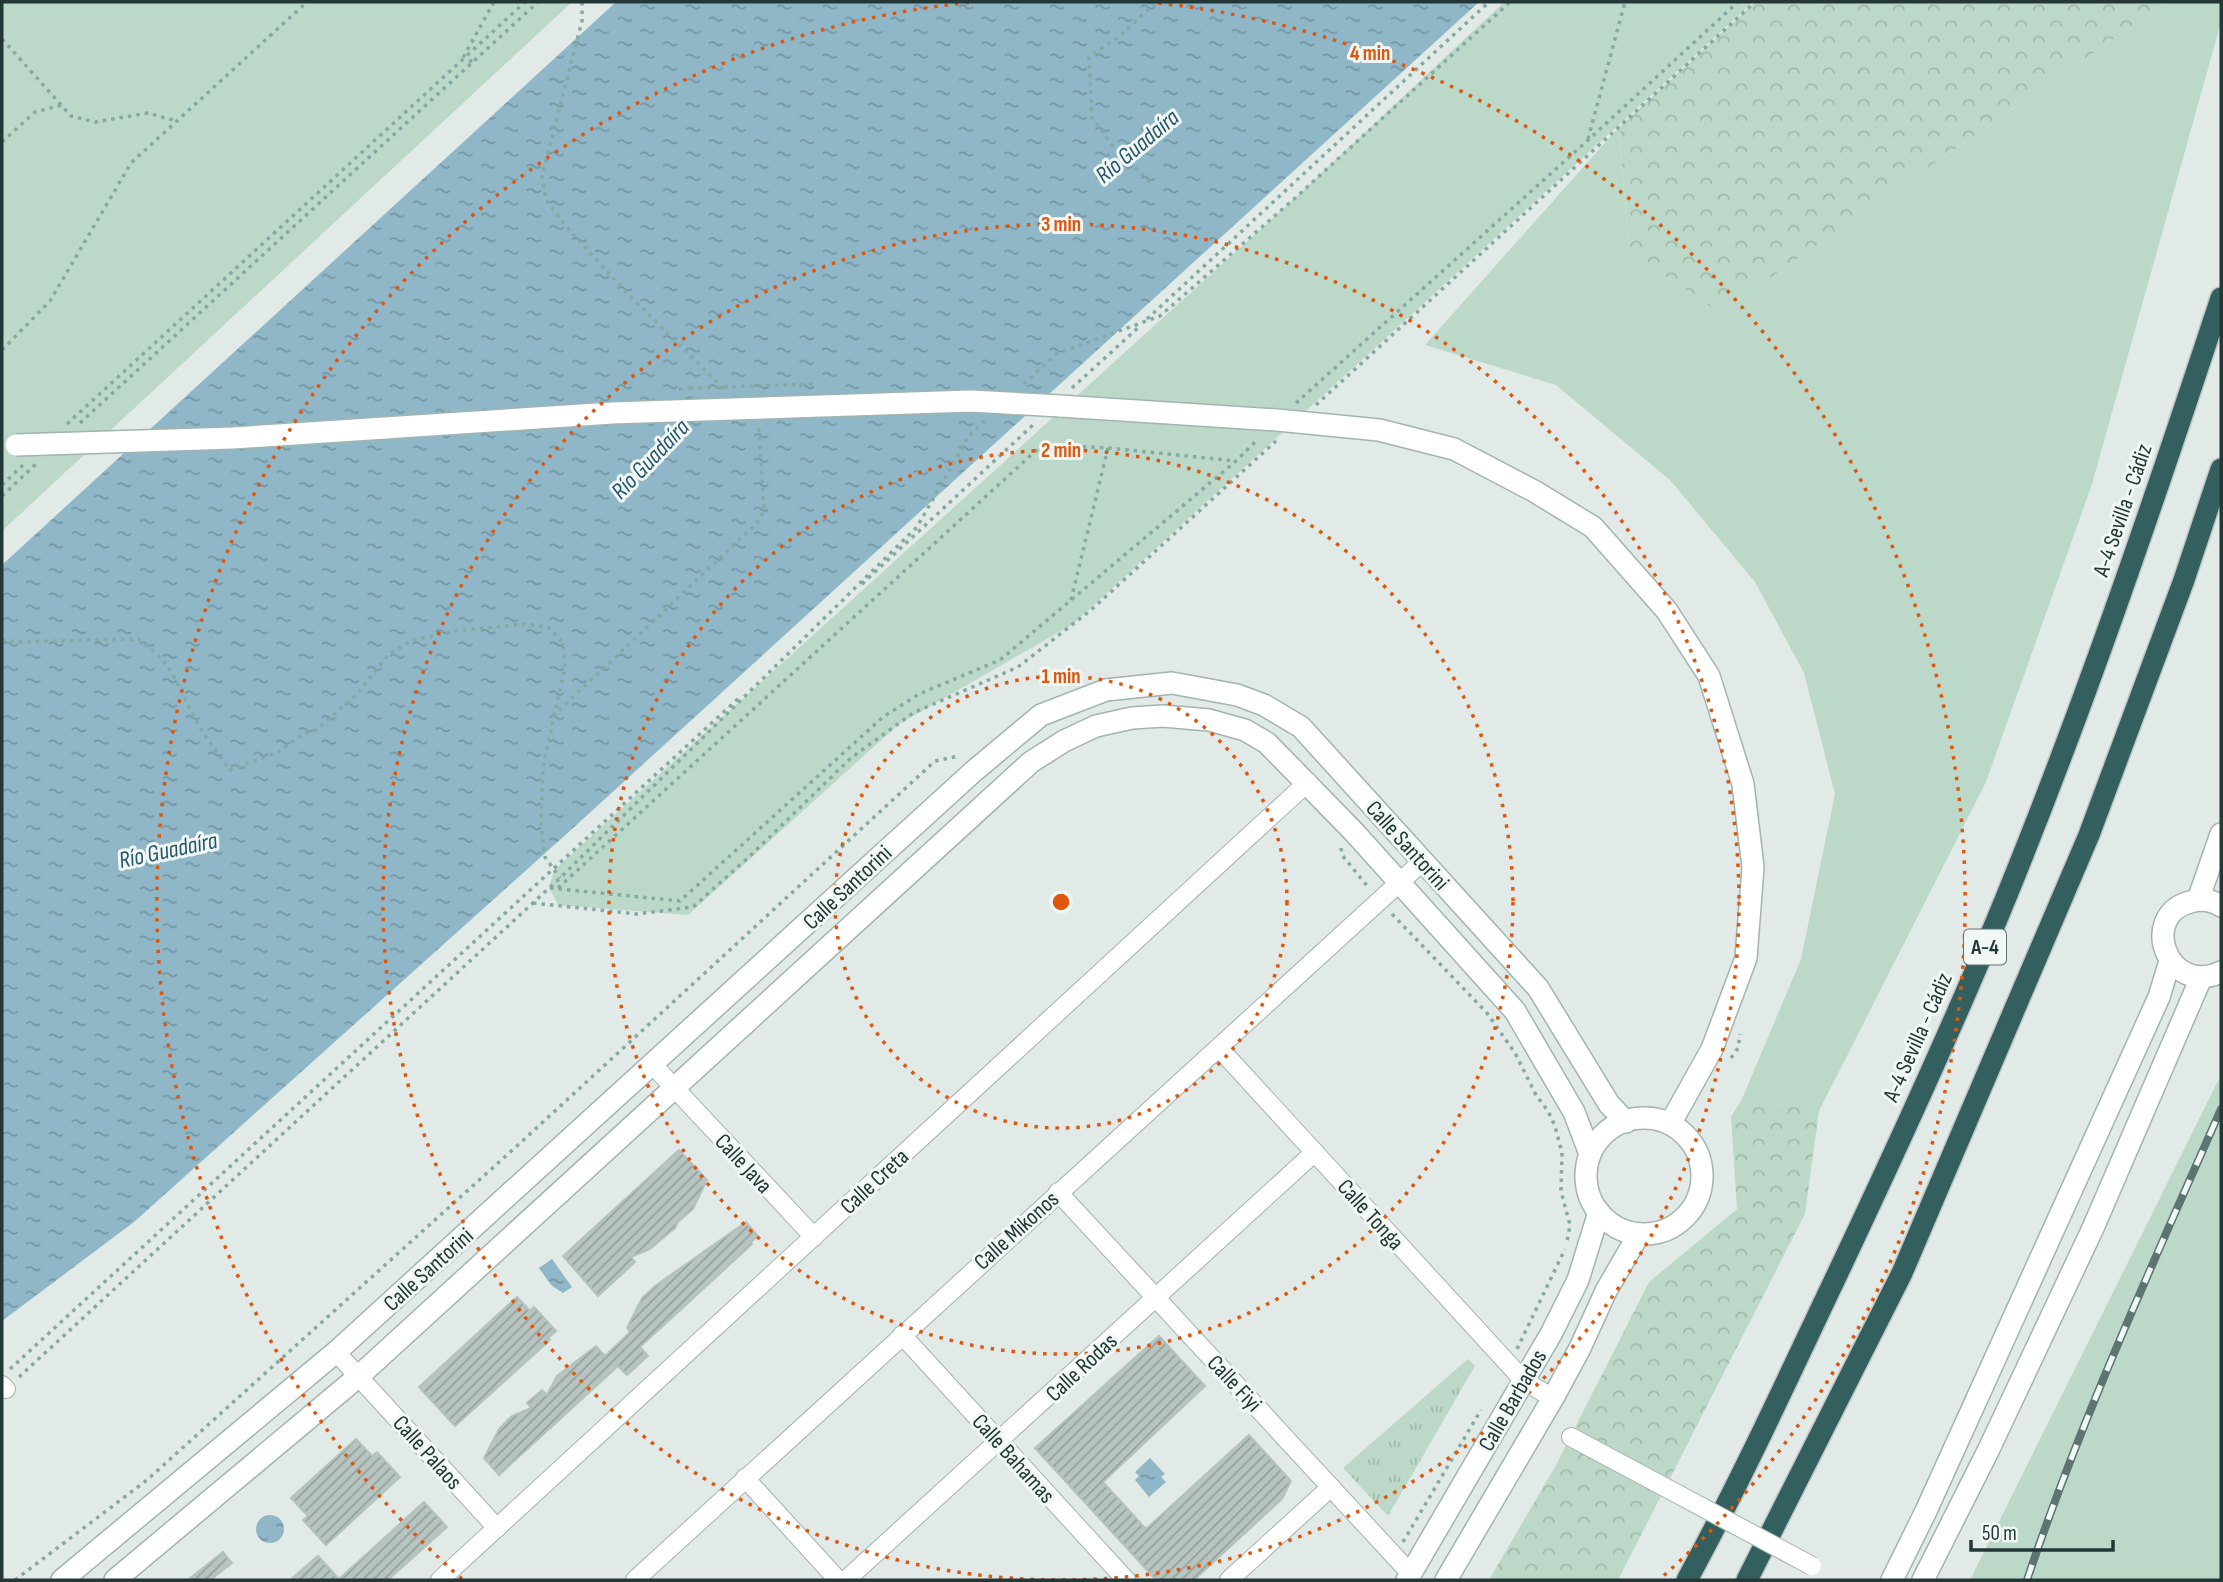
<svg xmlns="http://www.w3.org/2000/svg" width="2223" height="1582" font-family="'Sofia Sans Condensed',sans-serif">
  <defs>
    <pattern id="forest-crowns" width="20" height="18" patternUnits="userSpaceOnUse" patternTransform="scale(1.75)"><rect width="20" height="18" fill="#bcd8c8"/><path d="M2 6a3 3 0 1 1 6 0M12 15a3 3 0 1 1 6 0" fill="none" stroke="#a1baac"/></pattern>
    <pattern id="park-tufts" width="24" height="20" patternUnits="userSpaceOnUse" patternTransform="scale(1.75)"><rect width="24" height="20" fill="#bcd8c8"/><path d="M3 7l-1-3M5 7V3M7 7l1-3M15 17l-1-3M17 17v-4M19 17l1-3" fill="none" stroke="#a1baac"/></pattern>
    <pattern id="water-ripples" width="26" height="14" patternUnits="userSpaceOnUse" patternTransform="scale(1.75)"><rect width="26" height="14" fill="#8fb7c8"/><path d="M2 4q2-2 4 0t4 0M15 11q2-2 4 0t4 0" fill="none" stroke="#7496a3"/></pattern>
    <pattern id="building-hatch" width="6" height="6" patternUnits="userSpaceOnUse" patternTransform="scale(1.75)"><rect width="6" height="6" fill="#b7c4c0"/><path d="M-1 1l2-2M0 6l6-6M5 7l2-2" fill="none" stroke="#94a09d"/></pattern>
  </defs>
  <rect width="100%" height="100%" fill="#e1eae7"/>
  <!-- grass -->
  <g fill="#bcd8c8">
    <path d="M2,2H572L2,531Z"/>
    <path d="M1504,2H1753L1073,624L899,724L688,915L558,905L549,888L554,870L1294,199Z"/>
    <path d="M2166,2H2221V22L2092,484L1986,782L1819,1111L1742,1099L1801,959L1835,794L1804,673L1755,582L1670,480L1556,385L1425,345L1619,127L1629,252L1720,313Z"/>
    <path d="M2221,1075V1580H1970Z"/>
  </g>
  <!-- forest -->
  <g fill="url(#forest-crowns)">
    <path d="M1755,2H2166L1720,313L1629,252L1619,127Z"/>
    <path d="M1742,1099L1819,1111L1805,1214L1618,1580H1489L1556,1465L1649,1282L1737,1209L1731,1117Z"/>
  </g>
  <!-- park -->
  <path fill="url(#park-tufts)" d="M1468,1359L1475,1366L1388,1516L1343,1468Z"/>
  <!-- water -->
  <g fill="url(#water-ripples)">
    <path d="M616,2H1479L572,829L134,1222L2,1321V565Z"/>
    <path d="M552,1259L572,1287L563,1293L551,1285L539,1268Z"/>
    <path d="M1150,1458L1165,1474L1161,1477L1166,1482L1149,1497L1135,1480L1139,1476L1135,1472Z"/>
    <circle cx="270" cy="1529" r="14"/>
  </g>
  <!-- building -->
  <g fill="url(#building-hatch)" stroke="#b4c2bf" stroke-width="2">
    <path d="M679,1150L707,1180L693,1209L678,1222L675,1228L650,1249L631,1257L635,1262L598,1296L563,1256Z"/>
    <path d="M746,1222L758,1236L751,1242L752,1244L640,1347L648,1356L627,1375L618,1366L499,1475L484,1458L499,1429L512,1416L531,1408L527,1403L542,1390L547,1395L557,1376L596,1346L605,1356L630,1332L627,1328L642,1298L655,1286Z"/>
    <path d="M517,1297L530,1311L534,1307L556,1331L548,1338L550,1340L455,1426L419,1387Z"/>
    <path d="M1159,1336L1205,1386L1103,1482L1146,1529L1249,1435L1291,1481L1282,1499L1194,1580H1156L1035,1448Z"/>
    <path d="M356,1439L372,1456L377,1452L400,1477L326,1545L303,1520L308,1516L291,1498Z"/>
    <path d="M424,1502L447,1527L388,1580H290L318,1556L339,1579Z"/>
    <path d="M223,1552L232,1563L210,1580H188Z"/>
  </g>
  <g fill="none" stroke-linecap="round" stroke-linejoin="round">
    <!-- street casing -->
    <g stroke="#a4b1ae" stroke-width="20">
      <g id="street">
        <path d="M1219,1048L1524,1381L1553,1398"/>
        <path d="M653,1065L814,1237"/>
        <path d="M1058,1192L1411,1574"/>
        <path d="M902,1335L1126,1580"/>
        <path d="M336,1352L497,1528"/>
        <path d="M2,1385L6,1389"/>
        <path d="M1571,1437L1657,1483"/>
        <path d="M745,1478L838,1580"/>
        <path d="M440,1580L1308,782"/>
        <path d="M635,1580L1423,861"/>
        <path d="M846,1580L1315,1152"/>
        <path d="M1229,1580L1331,1487"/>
      </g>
    </g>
    <!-- secondary casing -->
    <g stroke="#a1b4b0" stroke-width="24">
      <g id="secondary">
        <path d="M1060,406L1277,420L1379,430L1454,449L1534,491L1593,527L1667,611L1709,676L1743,784L1753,867L1746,958L1712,1049L1670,1124"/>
        <path d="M2198,900L2221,834"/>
        <path d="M2221,906C2212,900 2201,899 2190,902C2138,916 2168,997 2221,972"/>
        <circle cx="1644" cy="1176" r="58"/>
        <path d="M62,1580L336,1352L974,771L1041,715L1106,690L1172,683L1237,695L1264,705L1301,727L1538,988L1609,1104L1626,1122"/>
        <path d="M115,1580L359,1376L1031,762L1064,741L1096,726L1132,718L1163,716L1209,720L1245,730L1267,743L1354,832L1515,1011L1574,1112L1590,1154"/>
        <path d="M1407,1580L1551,1334L1578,1280L1599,1212"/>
        <path d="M1446,1580L1553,1398L1580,1348L1606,1291L1639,1234"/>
        <path d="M1892,1580L1926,1511L2159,997L2170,961"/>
        <path d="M1923,1580L1988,1451L2093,1228L2201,978"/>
      </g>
    </g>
    <!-- highway casing -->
    <g stroke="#c1c7c7" stroke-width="24">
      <g id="highway">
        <path d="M1687,1580C1737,1488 1781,1393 1826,1298C1884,1176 1941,1053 1993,929C2079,722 2151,510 2221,298"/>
        <path d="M1747,1580L1902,1273L2089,835L2184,580L2221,469"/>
      </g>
    </g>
    <!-- path -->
    <g stroke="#85a9a3" stroke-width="3.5" stroke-dasharray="3.5 5" stroke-linecap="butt">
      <path d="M582,2V21L542,176L546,200L569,230L623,289L724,389"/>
      <path d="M2,39L71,116L95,122L148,113L176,121"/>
      <path d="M472,62L464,56L494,2"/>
      <path d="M1588,139L1625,2"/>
      <path d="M2,142L35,112L62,105"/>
      <path d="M1150,182L1112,145L1092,118L1089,57L1121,35L1156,2"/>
      <path d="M1147,319L1489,2"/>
      <path d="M2,350L50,301L131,163L307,2"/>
      <path d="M1024,384L1056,354L1160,316L1294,199L1510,2"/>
      <path d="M1072,388L1141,325"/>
      <path d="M679,389L690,388"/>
      <path d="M1296,403L1587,141L1738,2"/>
      <path d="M1316,405L1755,2"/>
      <path d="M80,423L538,2"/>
      <path d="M67,424L525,2"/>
      <path d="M2,485L23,465"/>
      <path d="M2,496L36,464"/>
      <path d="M862,584L1033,425"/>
      <path d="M1071,600L1108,448"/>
      <path d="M2,640L19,642L138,639C177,666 176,686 198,724C207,740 219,755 230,770L278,752L303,734L316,730L357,694L389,654L413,640L455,631L527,624L549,628L563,643L565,667L543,767L541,825L545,857L560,878"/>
      <path d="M553,716L757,523L764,511L759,431L756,426"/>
      <path d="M1341,848L1342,855L1368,887"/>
      <path d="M550,888L680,901L883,717L919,694L1000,660L1236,461L1258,439"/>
      <path d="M558,888L1042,445L1109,448L1236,461"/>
      <path d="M533,903L637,914L693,907L750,856L851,758L913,713L1018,667L1091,610L1276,441"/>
      <path d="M1392,914L1487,1013L1515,1053L1536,1095L1548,1111L1555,1126L1562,1153L1561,1191L1570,1225L1567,1242"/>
      <path d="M1731,1058L1738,1048L1740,1034"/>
      <path d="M1639,1110L1656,1108"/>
      <path d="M1517,1349L1565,1249"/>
      <path d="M10,1369L741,696"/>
      <path d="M19,1377L560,878L917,527L969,436L985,420"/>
      <path d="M1403,1542L1481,1410"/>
      <path d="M15,1580L147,1480L518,1145L935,761L959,756"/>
    </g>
    <!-- street -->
    <use href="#street" stroke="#fff" stroke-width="18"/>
    <!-- secondary -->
    <use href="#secondary" stroke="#fff" stroke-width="21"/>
    <!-- highway -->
    <use href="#highway" stroke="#33605e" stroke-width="21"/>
    <!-- rail casing -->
    <g stroke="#5e7471" stroke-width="8">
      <path id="rail" d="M2027,1580C2081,1419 2153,1264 2221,1109"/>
    </g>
    <!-- rail -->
    <use href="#rail" stroke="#f1f7f5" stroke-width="5" stroke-dasharray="16" stroke-linecap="butt"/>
    <!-- street-bridge casing -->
    <g stroke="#a4b1ae" stroke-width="20" stroke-linecap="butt">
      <path id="street-bridge" d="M1657,1483L1812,1566"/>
    </g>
    <!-- secondary-bridge casing -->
    <g stroke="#a1b4b0" stroke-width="24" stroke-linecap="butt">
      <path id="secondary-bridge" d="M16,445L233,438L612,413L971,401L1060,406"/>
    </g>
    <!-- path-bridge -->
    <path stroke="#85a9a3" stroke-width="3.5" stroke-dasharray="3.5 5" stroke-linecap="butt" d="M690,388L818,384"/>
    <!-- street-bridge -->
    <use href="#street-bridge" stroke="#fff" stroke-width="18"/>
    <!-- secondary-bridge -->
    <use href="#secondary-bridge" stroke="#fff" stroke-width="21"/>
  </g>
  <!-- distance rings -->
  <g fill="none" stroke="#de570e" stroke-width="3.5" stroke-dasharray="3.5 7">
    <circle cx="1061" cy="902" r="226"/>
    <circle cx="1061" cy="902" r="452"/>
    <circle cx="1061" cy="902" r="678"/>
    <path d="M462 1579A904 904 0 0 1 974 2M1148 2A904 904 0 0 1 1660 1579"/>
  </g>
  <g text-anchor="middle" stroke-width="6" stroke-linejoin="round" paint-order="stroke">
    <!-- shield labels -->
    <rect fill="#f1f7f5" stroke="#61716f" stroke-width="2" x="1964" y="929.5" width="42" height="35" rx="5"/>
    <g font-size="21" font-weight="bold" fill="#233836">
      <text x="1985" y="954">A-4</text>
    </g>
    <!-- street labels -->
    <g font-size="23" fill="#233836" stroke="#f1f7f5">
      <text transform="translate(2122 510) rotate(-71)" y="8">A-4 Sevilla - Cádiz</text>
      <text transform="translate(1408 845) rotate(48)" y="8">Calle Santorini</text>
      <text transform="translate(847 887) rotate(-43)" y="8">Calle Santorini</text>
      <text transform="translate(1917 1037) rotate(-66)" y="8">A-4 Sevilla - Cádiz</text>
      <text transform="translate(744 1163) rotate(47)" y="8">Calle Java</text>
      <text transform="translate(874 1181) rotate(-43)" y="8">Calle Creta</text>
      <text transform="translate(1371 1214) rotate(48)" y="8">Calle Tonga</text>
      <text transform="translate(1016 1230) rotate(-42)" y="8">Calle Mikonos</text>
      <text transform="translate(428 1269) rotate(-42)" y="8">Calle Santorini</text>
      <text transform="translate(1081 1367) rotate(-43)" y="8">Calle Rodas</text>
      <text transform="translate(1235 1383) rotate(47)" y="8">Calle Fiyi</text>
      <text transform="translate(1512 1400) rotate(-60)" y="8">Calle Barbados</text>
      <text transform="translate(428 1452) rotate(48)" y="8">Calle Palaos</text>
      <text transform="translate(1014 1458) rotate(48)" y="8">Calle Bahamas</text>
    </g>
    <!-- water labels -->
    <g font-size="24" font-style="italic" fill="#25566c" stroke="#f1f7f5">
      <text transform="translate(1137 146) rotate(-40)" y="8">Río Guadaíra</text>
      <text transform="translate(650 459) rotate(-46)" y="8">Río Guadaíra</text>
      <text transform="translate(168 850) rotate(-12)" y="8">Río Guadaíra</text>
    </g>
  </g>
  <circle cx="1061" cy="902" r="10" fill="#de570e" stroke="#f1f7f5" stroke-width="3.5"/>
  <g font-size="21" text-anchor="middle" font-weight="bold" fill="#de570e" stroke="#f1f7f5" stroke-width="6" stroke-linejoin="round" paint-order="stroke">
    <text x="1370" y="60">4 min</text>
    <text x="1061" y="231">3 min</text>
    <text x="1061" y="457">2 min</text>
    <text x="1061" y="683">1 min</text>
  </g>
  <!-- border -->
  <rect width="2223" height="1582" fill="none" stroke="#233836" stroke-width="7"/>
  <!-- scale -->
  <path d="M1971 1540v10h142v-10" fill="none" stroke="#233836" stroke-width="3.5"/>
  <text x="1982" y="1540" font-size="21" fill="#233836" stroke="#f1f7f5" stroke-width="5" paint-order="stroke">50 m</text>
</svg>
